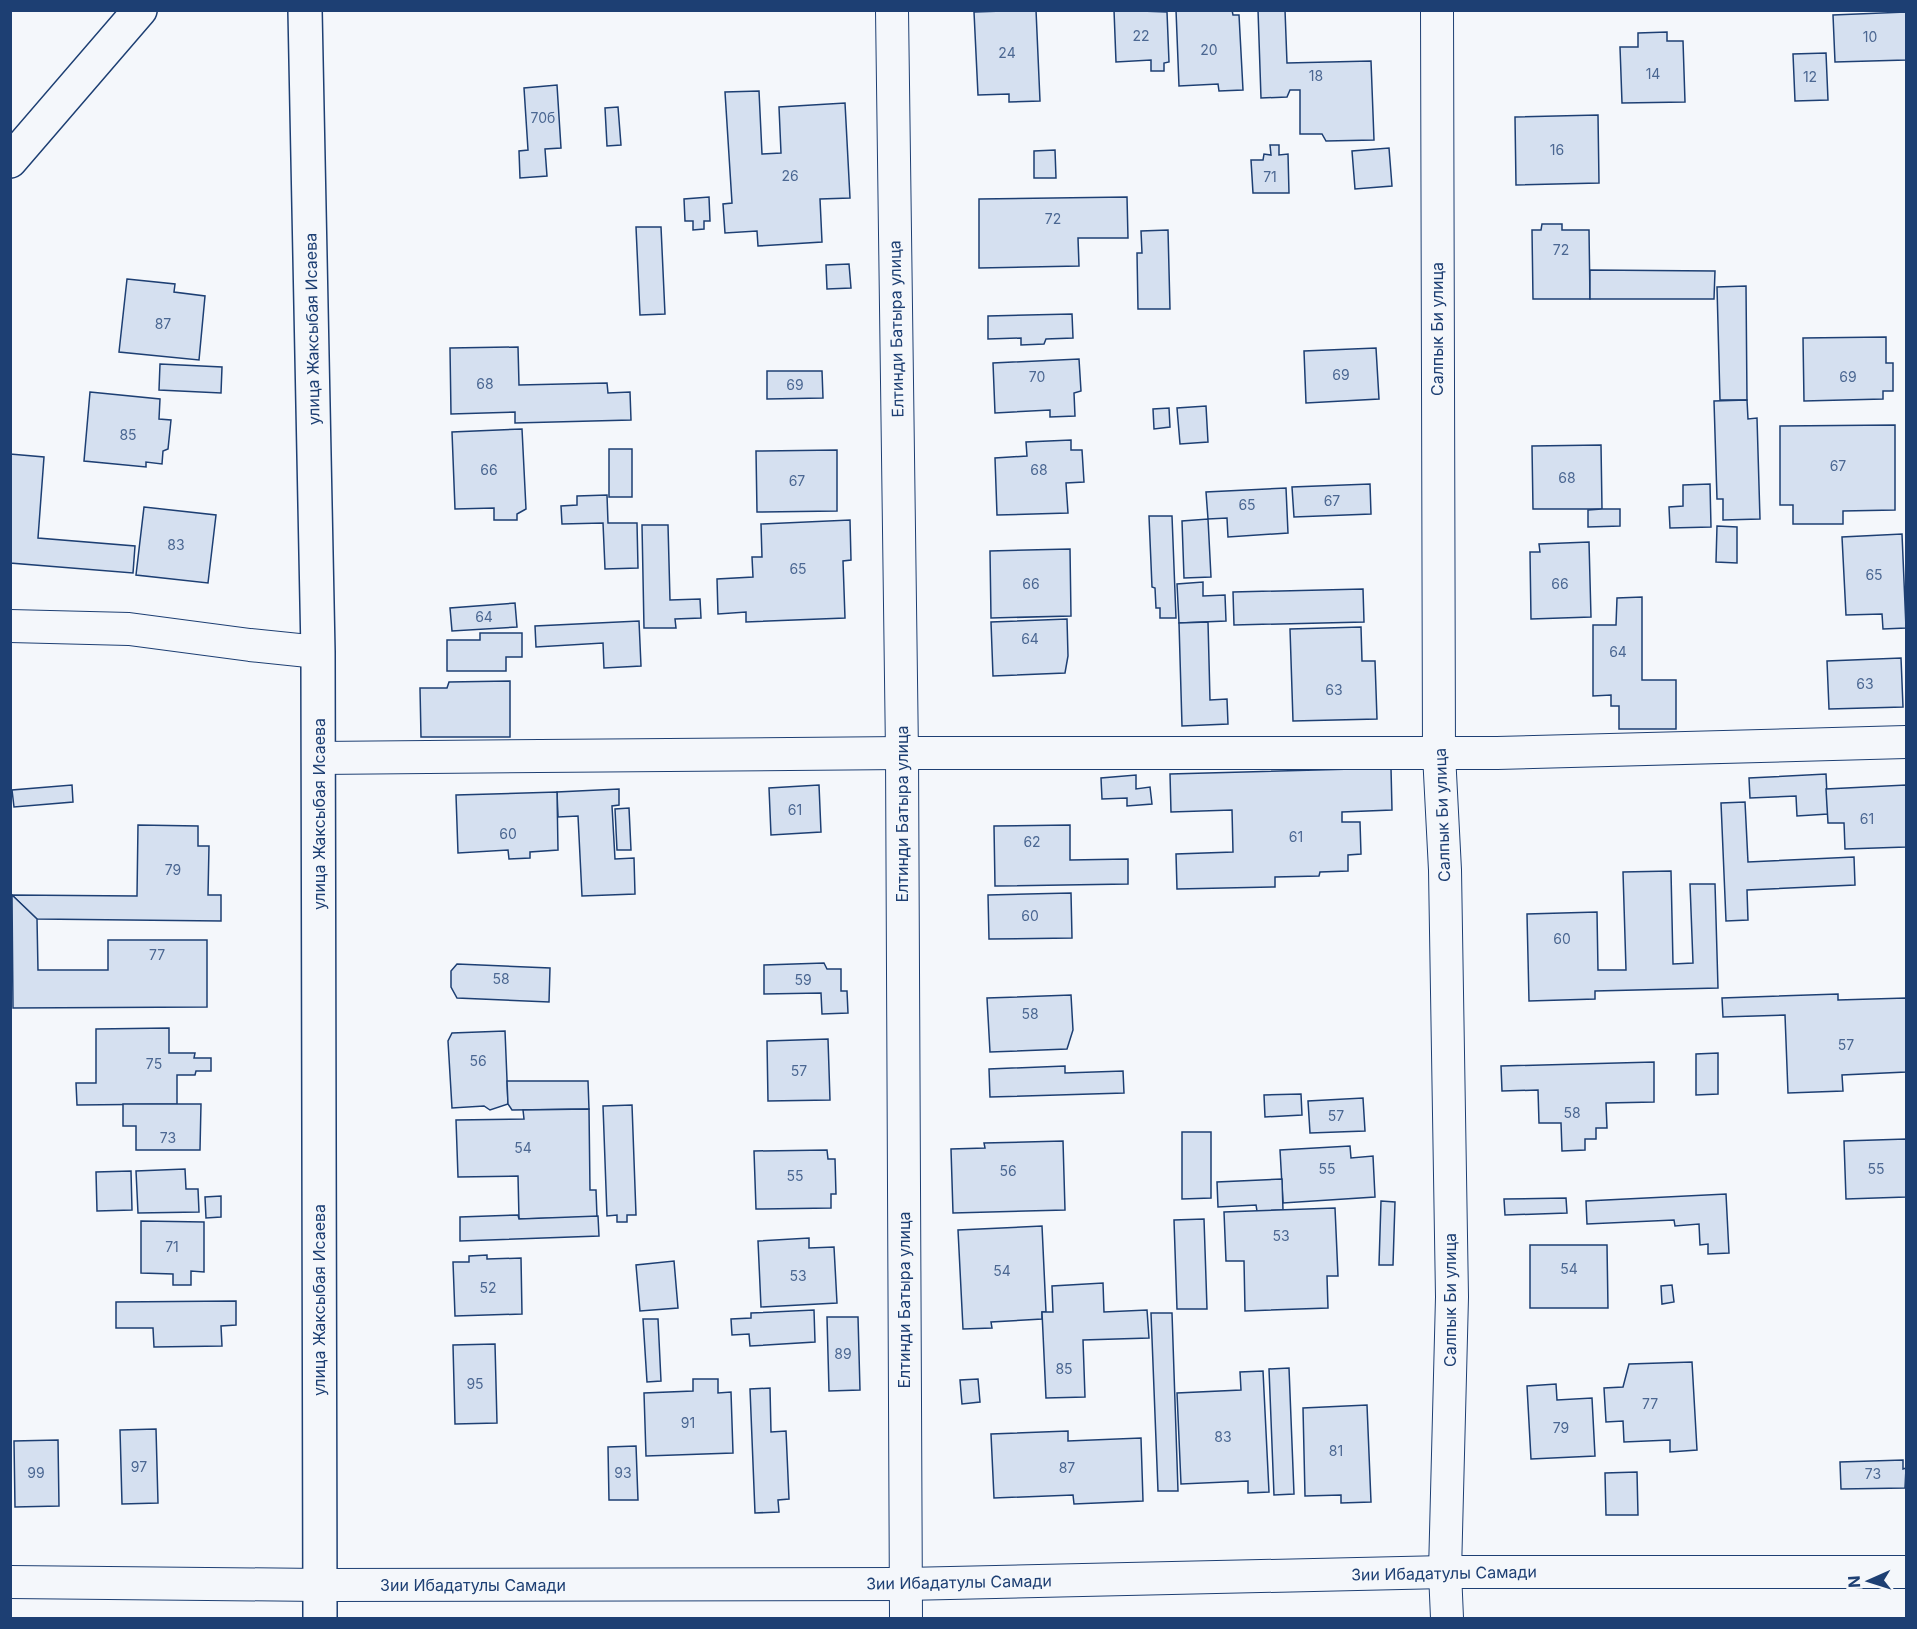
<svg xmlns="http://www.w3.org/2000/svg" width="1917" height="1629" font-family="Inter,sans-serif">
  <rect width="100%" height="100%" fill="#f4f7fb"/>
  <!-- building -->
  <g fill="#d5e0f0" stroke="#1d3f73" stroke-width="1.5">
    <path d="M1036,10L1040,101L1009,102V94L978,95L974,12Z"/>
    <path d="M1114,10L1167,12L1169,62L1164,63V71H1151V60L1116,62Z"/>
    <path d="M1176,10H1232L1233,15H1239L1243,90L1219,91L1218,84L1179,86Z"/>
    <path d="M1258,10H1285L1287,63L1371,61L1374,140L1326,141L1322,134H1300V90H1290L1287,97L1261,98Z"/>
    <path d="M1906,12V60L1835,62L1833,15Z"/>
    <path d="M1667,32V41H1683L1685,102L1622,103L1620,47H1638V33Z"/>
    <path d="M1826,53L1828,100L1795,101L1793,54Z"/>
    <path d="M557,85L561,148L545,149L547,176L520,178L519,151L528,150L524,88Z"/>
    <path d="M759,91L762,154L781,153L779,107L845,103L850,198L820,199L822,242L758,246L757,231L725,233L723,204L732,203L725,92Z"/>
    <path d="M618,107L621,145L607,146L605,108Z"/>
    <path d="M1598,115L1599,183L1516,185L1515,117Z"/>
    <path d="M1270,145H1279V155L1288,154L1289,193H1253L1251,160H1263L1264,154L1271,155Z"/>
    <path d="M1389,148L1392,186L1355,189L1352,151Z"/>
    <path d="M1055,150L1056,178H1034V151Z"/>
    <path d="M709,197L710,221H704V229L693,230V221H685L684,199Z"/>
    <path d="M1127,197L1128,238H1078L1079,266L979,268V199Z"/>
    <path d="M1542,224H1562V230H1589L1590,299H1533L1532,230H1541Z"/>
    <path d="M636,227H661L665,314L640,315Z"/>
    <path d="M1168,230L1170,309H1138L1137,253H1142L1141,231Z"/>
    <path d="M849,264L851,288L827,289L826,265Z"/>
    <path d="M1590,270L1715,271L1714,299H1590Z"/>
    <path d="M127,279L175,284L174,292L205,296L199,360L119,352Z"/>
    <path d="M1746,286L1747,400H1720L1717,287Z"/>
    <path d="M1072,314L1073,338L1046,339L1044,344L1021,345V338L988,339V316Z"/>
    <path d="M1886,337V363H1893V391H1883V399L1804,401L1803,338Z"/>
    <path d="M518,347L519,385L607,383L608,393L630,392L631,420L515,423V412L451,414L450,348Z"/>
    <path d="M1376,348L1379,399L1306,403L1304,351Z"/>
    <path d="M1079,359L1081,391L1074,393L1075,416L1050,417V410L995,413L993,363Z"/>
    <path d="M160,364L222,367L221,393L159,390Z"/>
    <path d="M767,371H822L823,398L767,399Z"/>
    <path d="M90,392L160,399L159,419L171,420L168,449L163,451L162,464L146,462V467L84,461Z"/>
    <path d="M1747,400L1748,419L1757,418L1760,519L1723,520V499H1717L1714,401Z"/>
    <path d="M1206,406L1208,442L1180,444L1177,408Z"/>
    <path d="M1169,408L1170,427L1154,429L1153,409Z"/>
    <path d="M1895,425V510L1843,511V524H1793V505H1780V426Z"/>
    <path d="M522,429L526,509L517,514V520H494V508L455,509L452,432Z"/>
    <path d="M1071,440V450H1082L1084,482L1066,483L1068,513L997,515L995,458L1027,456L1026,442Z"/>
    <path d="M1601,445L1602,509H1533L1532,446Z"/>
    <rect x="609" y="449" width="23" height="48"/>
    <path d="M837,450V511L757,512L756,451Z"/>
    <path d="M10,454L44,457L38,538L135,546L133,573L10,563Z"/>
    <path d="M1370,484L1371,514L1294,517L1292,487Z"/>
    <path d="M1710,484L1711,527L1670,528L1669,507L1683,506V485Z"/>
    <path d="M1286,488L1288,533L1228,537L1227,518L1208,519L1206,492Z"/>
    <path d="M607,495L608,523H637L638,568L605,569L603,523L562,524L561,506L577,505V496Z"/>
    <path d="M144,507L216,515L208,583L136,575Z"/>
    <path d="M1602,509H1620V526L1588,527V510Z"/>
    <path d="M1149,516H1172L1176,618H1160V608H1156L1155,588L1152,587Z"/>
    <path d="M1208,519L1211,577L1184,578L1182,521Z"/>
    <path d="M850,520L851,560L843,561L845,618L746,622V612L718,614L717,579L753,577L752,557H762L761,524Z"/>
    <path d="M642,525H668L670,600L700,599L701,618L675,619L676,628H644Z"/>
    <path d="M1717,526L1737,527V563L1716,562Z"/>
    <path d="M1902,534L1906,628L1883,629L1882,614L1846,615L1842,537Z"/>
    <path d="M1589,542L1591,617L1531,619L1530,552H1540L1539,544Z"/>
    <path d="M1070,549L1071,616L991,618L990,551Z"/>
    <path d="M1203,582V596L1225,595L1226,621L1179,623L1177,584Z"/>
    <path d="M1363,589L1364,622L1234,625L1233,592Z"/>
    <path d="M1642,597V680H1676V729H1619V706H1611V695L1593,696V625H1616L1617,598Z"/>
    <path d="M515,603L517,627L452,631L450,608Z"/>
    <path d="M1067,619L1068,656L1065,673L993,676L991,622Z"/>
    <path d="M639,621L641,666L604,668L603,643L536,647L535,626Z"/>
    <path d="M1208,622L1210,700L1227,699L1228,724L1182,726L1179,623Z"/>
    <path d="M1361,627L1362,661H1375L1377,719L1293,721L1290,629Z"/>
    <path d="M480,633H522V657H506V671H447V640H480Z"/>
    <path d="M1901,658L1903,707L1829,709L1827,661Z"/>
    <path d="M510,681V737H421L420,688H447L449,682Z"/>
    <path d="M1391,768L1392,810L1342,812V822H1360L1361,854L1348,855V871L1320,872L1319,876L1275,877V887L1177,889L1176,854L1233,852L1232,810L1171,812L1170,774Z"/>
    <path d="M1826,774L1828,814L1797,816L1796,796L1750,798L1749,778Z"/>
    <path d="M1136,775V789L1150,787L1152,804L1127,806V798L1102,799L1101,778Z"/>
    <path d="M72,785L73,802L14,807L12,790Z"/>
    <path d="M819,785L821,832L771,835L769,788Z"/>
    <path d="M1906,785V847L1845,849L1844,823H1828L1826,789Z"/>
    <path d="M619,789V805L612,806L615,859L634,858L635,894L582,896L578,816L558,817L557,792Z"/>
    <path d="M557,792L558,850L530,852V858L509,859L508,850L458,853L456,795Z"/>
    <path d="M1745,802L1748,862L1854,857L1855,885L1747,890L1748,920L1726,921L1721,803Z"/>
    <path d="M629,808L631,850H617L615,809Z"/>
    <path d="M138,825L198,826V846H209L208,895H221V921L37,919L12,895L137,896Z"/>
    <path d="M1070,825V860L1128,859V884L995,886L994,826Z"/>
    <path d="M1671,871L1673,964L1693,963L1690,884H1715L1718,988L1595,991V999L1529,1001L1527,914L1597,912L1598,970H1626L1623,872Z"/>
    <path d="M1071,893L1072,938L989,939L988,895Z"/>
    <path d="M12,895L37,919L38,970H108V940H207V1007L13,1008Z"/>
    <path d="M824,963L827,969H841V991H847L848,1013L822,1014L821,993L764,994V965Z"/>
    <path d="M457,964L550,968L549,1002L457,998L451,987V971Z"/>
    <path d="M1838,994V1000L1906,998V1072L1842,1075L1843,1091L1788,1093L1785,1015L1723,1017L1722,998Z"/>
    <path d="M1071,995L1073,1030L1067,1049L990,1052L987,998Z"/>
    <path d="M169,1028V1053H195L194,1058H211V1071H196L195,1075H177V1104L77,1105L76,1083H96V1029Z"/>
    <path d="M505,1031L508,1104L490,1110L484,1106L452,1108L448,1041L452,1033Z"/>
    <path d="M828,1039L830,1100L768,1101L767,1041Z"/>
    <path d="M1718,1053V1094L1696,1095V1054Z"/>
    <path d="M1654,1062V1102L1606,1103L1607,1128H1596V1139H1585V1150L1562,1151L1561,1123H1539L1538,1090L1502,1091L1501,1066Z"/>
    <path d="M1065,1066V1073L1123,1071L1124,1093L990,1097L989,1069Z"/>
    <path d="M507,1081H588L589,1109L512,1110L508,1104Z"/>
    <path d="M1301,1094L1302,1115L1265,1117L1264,1095Z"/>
    <path d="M1363,1098L1365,1131L1310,1133L1308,1101Z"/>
    <path d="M123,1104H201L200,1150H136V1126H123Z"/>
    <path d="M632,1105L636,1215H627V1222H617V1215L607,1216L603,1106Z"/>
    <path d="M589,1109L590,1190H596L597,1217L519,1219L518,1176L458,1177L456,1120L524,1119L523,1110Z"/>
    <path d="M1182,1132H1211V1198L1182,1199Z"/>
    <path d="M1906,1139V1197L1846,1199L1844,1141Z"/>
    <path d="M1063,1141L1065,1210L953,1213L951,1149L985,1148L984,1143Z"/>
    <path d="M1350,1146L1351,1158L1373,1156L1375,1197L1283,1203L1280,1150Z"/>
    <path d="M827,1150L828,1159H835L836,1194H831V1208L756,1209L754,1151Z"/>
    <path d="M185,1169L186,1189H198L199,1212L138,1213L136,1171Z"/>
    <path d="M131,1171L132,1210L97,1211L96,1172Z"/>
    <path d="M1282,1179L1283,1210L1257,1211L1256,1205L1218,1207L1217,1182Z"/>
    <path d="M1726,1194L1729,1253L1708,1254V1244L1700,1245L1699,1224L1675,1226L1674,1220L1587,1224L1586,1201Z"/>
    <path d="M221,1196V1217L206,1218L205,1197Z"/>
    <path d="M1566,1198L1567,1213L1505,1215L1504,1199Z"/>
    <path d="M1381,1201L1395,1202L1393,1265H1379Z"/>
    <path d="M1335,1208L1338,1276H1327L1328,1308L1245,1311L1244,1261H1226L1224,1212Z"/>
    <path d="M518,1215L519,1219L598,1216L599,1236L460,1241V1217Z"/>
    <path d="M1204,1219L1207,1309H1177L1174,1220Z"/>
    <path d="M141,1221L204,1222V1272L191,1271V1285H173V1274L141,1273Z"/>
    <path d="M1042,1226L1046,1312H1042V1319L991,1322L992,1328L963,1329L958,1230Z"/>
    <path d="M809,1238V1248L834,1247L837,1303L761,1307L758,1241Z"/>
    <path d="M1530,1245H1607L1608,1308H1530Z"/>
    <path d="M487,1255V1259L521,1258L522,1314L455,1316L453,1262H469V1256Z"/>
    <path d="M674,1261L678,1308L640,1311L636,1265Z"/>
    <path d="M1103,1283L1104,1312L1147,1310L1149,1338L1083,1340L1085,1397L1046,1398L1042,1312H1053L1052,1286Z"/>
    <path d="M1672,1285L1674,1302L1662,1304L1661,1286Z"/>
    <path d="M236,1301V1325L221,1326L222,1346L154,1347L153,1328H116V1302Z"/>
    <path d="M814,1310L815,1342L750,1346L749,1334L732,1335L731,1319L751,1318V1313Z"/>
    <path d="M1151,1313H1172L1178,1491H1158Z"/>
    <path d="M827,1317H858L860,1390L829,1391Z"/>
    <path d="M643,1319H658L661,1381L647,1382Z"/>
    <path d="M495,1344L497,1423L455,1424L453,1345Z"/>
    <path d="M1692,1362L1697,1450L1670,1452V1440L1624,1442L1623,1421L1606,1422L1604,1388L1623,1387L1629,1364Z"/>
    <path d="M1289,1368L1294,1494L1274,1495L1269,1369Z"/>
    <path d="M1263,1371L1269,1492L1248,1493V1481L1181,1484L1177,1393L1241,1390L1240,1372Z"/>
    <path d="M693,1379H718V1393L731,1392L733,1453L646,1456L644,1393L693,1391Z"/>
    <path d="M978,1379L980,1402L962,1404L960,1380Z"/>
    <path d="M1556,1384L1557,1400L1592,1398L1595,1456L1531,1459L1527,1386Z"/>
    <path d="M770,1388L771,1432L786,1431L789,1499L778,1500L779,1512L755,1513L750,1389Z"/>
    <path d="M1367,1405L1371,1502L1341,1503V1495L1305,1496L1303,1408Z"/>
    <path d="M156,1429L158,1503L122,1504L120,1430Z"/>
    <path d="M1068,1431V1441L1141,1438L1143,1501L1074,1504L1073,1495L994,1498L991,1434Z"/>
    <path d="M58,1440L59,1506L15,1507L14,1441Z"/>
    <path d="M636,1446L638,1500H609L608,1447Z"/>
    <path d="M1903,1460V1469L1906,1468L1905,1488L1841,1489L1840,1462Z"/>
    <path d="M1637,1472L1638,1515H1606L1605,1473Z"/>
  </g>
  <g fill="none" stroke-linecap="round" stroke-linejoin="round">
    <!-- minor casing -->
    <g stroke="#1d3f73" stroke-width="34">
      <g id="minor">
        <path d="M892,10L902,753L906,1618"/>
        <path d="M1437,10L1439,754L1445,870L1452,1297L1445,1572L1447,1618"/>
        <path d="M10,626L129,629L250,645L318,652"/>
        <path d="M318,758L902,753H1497L1906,742"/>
        <path d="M10,1582L320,1585L905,1584L1445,1572H1906"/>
      </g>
    </g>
    <!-- tertiary casing -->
    <g stroke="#1d3f73" stroke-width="36">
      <g id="tertiary">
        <path d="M305,10L318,652L320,1618"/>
        <path d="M10,161L140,10"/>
      </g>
    </g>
    <!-- minor -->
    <use href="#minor" stroke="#f4f7fb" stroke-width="32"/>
    <!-- tertiary -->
    <use href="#tertiary" stroke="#f4f7fb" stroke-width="33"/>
  </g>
  <g text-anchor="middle" stroke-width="4.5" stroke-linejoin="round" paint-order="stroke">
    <!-- number labels -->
    <g font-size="14" fill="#4b6792">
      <text x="1141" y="41">22</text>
      <text x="1870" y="42">10</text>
      <text x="1209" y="55">20</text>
      <text x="1007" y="58">24</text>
      <text x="1653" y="79">14</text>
      <text x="1316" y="81">18</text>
      <text x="1810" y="82">12</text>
      <text x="543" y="123">70б</text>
      <text x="1557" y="155">16</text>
      <text x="790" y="181">26</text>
      <text x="1270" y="182">71</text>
      <text x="1053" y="224">72</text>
      <text x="1561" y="255">72</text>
      <text x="163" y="329">87</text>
      <text x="1341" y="380">69</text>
      <text x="1037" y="382">70</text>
      <text x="1848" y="382">69</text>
      <text x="485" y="389">68</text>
      <text x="795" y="390">69</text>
      <text x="128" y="440">85</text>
      <text x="1838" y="471">67</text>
      <text x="489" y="475">66</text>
      <text x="1039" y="475">68</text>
      <text x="1567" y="483">68</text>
      <text x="797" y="486">67</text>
      <text x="1332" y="506">67</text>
      <text x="1247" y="510">65</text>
      <text x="176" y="550">83</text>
      <text x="798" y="574">65</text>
      <text x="1874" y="580">65</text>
      <text x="1031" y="589">66</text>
      <text x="1560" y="589">66</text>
      <text x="484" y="622">64</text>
      <text x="1030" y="644">64</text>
      <text x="1618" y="657">64</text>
      <text x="1865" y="689">63</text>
      <text x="1334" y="695">63</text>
      <text x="795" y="815">61</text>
      <text x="1867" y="824">61</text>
      <text x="508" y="839">60</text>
      <text x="1296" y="842">61</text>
      <text x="1032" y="847">62</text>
      <text x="173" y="875">79</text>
      <text x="1030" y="921">60</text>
      <text x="1562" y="944">60</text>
      <text x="157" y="960">77</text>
      <text x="501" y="984">58</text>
      <text x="803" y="985">59</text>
      <text x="1030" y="1019">58</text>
      <text x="1846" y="1050">57</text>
      <text x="478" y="1066">56</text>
      <text x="154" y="1069">75</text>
      <text x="799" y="1076">57</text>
      <text x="1572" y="1118">58</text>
      <text x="1336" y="1121">57</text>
      <text x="168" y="1143">73</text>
      <text x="523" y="1153">54</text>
      <text x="1327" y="1174">55</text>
      <text x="1876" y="1174">55</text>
      <text x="1008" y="1176">56</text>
      <text x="795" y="1181">55</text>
      <text x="1281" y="1241">53</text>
      <text x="172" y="1252">71</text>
      <text x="1569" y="1274">54</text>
      <text x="1002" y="1276">54</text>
      <text x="798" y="1281">53</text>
      <text x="488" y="1293">52</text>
      <text x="843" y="1359">89</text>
      <text x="1064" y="1374">85</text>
      <text x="475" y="1389">95</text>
      <text x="1650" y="1409">77</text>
      <text x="688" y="1428">91</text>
      <text x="1561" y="1433">79</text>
      <text x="1223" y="1442">83</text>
      <text x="1336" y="1456">81</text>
      <text x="139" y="1472">97</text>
      <text x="1067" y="1473">87</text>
      <text x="36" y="1478">99</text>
      <text x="623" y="1478">93</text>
      <text x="1873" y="1479">73</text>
    </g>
    <!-- street labels -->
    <g font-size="16" fill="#1d3f73" stroke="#f4f7fb">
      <text transform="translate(312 329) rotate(-91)" y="6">улица Жаксыбая Исаева</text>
      <text transform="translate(896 329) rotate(-91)" y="6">Елтинди Батыра улица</text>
      <text transform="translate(1437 329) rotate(-90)" y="6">Салпык Би улица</text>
      <text transform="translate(319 814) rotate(-90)" y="6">улица Жаксыбая Исаева</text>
      <text transform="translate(902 814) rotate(-90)" y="6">Елтинди Батыра улица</text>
      <text transform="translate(1442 815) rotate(-92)" y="6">Салпык Би улица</text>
      <text transform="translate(319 1300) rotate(-90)" y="6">улица Жаксыбая Исаева</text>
      <text transform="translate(904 1300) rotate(-90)" y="6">Елтинди Батыра улица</text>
      <text transform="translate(1450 1300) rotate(-90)" y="6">Салпык Би улица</text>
      <text transform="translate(1444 1573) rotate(-1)" y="6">Зии Ибадатулы Самади</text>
      <text transform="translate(959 1582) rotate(-1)" y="6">Зии Ибадатулы Самади</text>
      <text x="473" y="1591">Зии Ибадатулы Самади</text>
    </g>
  </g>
  <!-- border -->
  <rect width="1917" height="1629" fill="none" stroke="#1d3f73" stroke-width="24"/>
  <!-- north arrow -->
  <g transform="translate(1869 1581) rotate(267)" stroke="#f4f7fb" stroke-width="4.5" paint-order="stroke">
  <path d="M0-4.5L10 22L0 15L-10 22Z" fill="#1d3f73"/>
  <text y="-9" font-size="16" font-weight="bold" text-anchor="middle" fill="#1d3f73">N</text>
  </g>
</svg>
